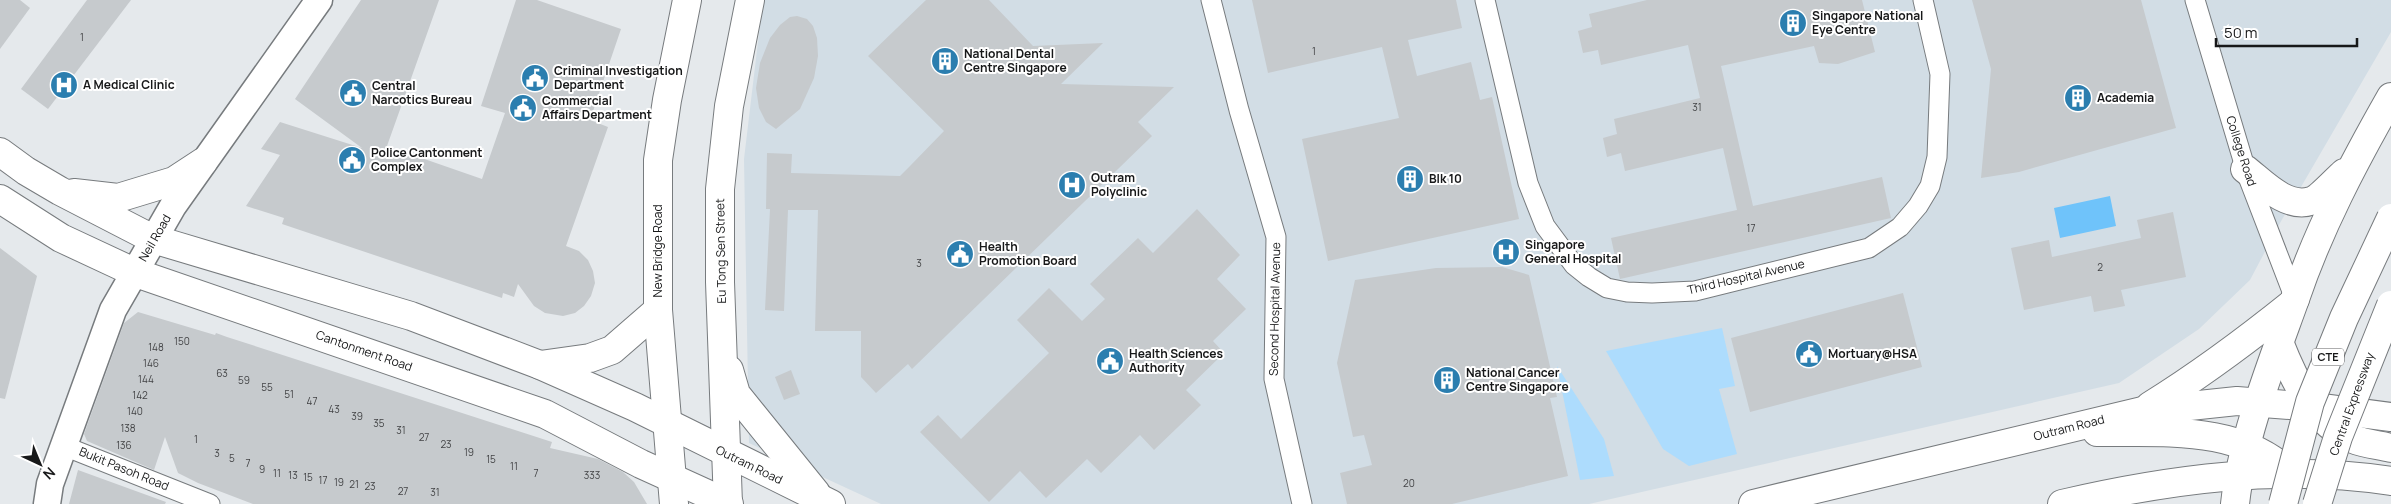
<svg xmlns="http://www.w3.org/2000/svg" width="2391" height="504" font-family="Manrope,sans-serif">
  <rect width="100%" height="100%" fill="#e5e9ec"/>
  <!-- built -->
  <path fill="#d2dde5" d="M763,0H2391V32L2280,223L2250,280L2199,329L2119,383L1589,504H881L749,443L744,159Z"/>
  <!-- green -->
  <g fill="#addcfd">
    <path d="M1722,328L1735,386L1719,389L1737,454L1689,466L1663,449L1606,351Z"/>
    <path d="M1557,366L1604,439L1614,476L1580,480Z"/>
  </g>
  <!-- water -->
  <path fill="#6fc3fa" d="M2110,196L2116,226L2060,238L2054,208Z"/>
  <!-- building -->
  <g fill="#c6cacd">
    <path d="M0,0H20L30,8L0,49Z"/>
    <path d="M87,0H131L48,109L21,89Z"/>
    <path d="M361,0H439L387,146L482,179L505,113L481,106L516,0H537L621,29L590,120L608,127L566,246L579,251L588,260L593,271L595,283L591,296L584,306L575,313L563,316L545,313L534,306L518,284L514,297L503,293L502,298L282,224L284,218L246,206L280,155L261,149L280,122L362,148L295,99Z"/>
    <path d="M926,0H989L1033,46L1103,43L1061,84L1174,87L1138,122L1152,136L912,369L908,364L876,393L861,377V331H815L818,210H788L784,311L765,310L770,209H766L767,153L792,154L791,173L900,176L910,166L944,131L868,56Z"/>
    <path d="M1252,0H1456L1462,28L1408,40L1417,76L1471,62L1480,100L1492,97L1519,219L1328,261L1302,139L1399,118L1382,47L1268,73Z"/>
    <path d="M1647,0H1862L1875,52L1838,64L1819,63L1814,46L1721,66L1753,206L1882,177L1891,218L1620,279L1611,238L1737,210L1723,148L1625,171L1621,153L1607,157L1603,138L1617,134L1614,119L1700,98L1688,45L1601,65L1598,50L1583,53L1578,31L1592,27L1589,14Z"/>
    <path d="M1972,0H2141L2176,128L2019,172L1981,178L1991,69Z"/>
    <path d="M797,16L807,19L813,26L817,38L818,56L814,78L800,109L776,129L766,122L759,108L756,88L760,63L770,38L780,25L790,17Z"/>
    <path d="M1197,209L1240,255L1217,279L1246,309L1213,341L1224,353L1186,390L1201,405L1154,450L1140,435L1101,473L1087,459L1046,498L1020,471L989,502L920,432L938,415L961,439L1049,353L1017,320L1049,288L1082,321L1105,299L1090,284L1138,238L1153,253Z"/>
    <path d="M2173,212L2186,277L2121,290L2125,306L2094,312L2091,296L2024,310L2011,248L2049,240L2052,257L2141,238L2137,220Z"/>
    <path d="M0,248L37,276L5,399L0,398Z"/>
    <path d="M1502,267L1529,275L1557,397L1550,398L1568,476L1452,504H1347L1340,473L1372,465L1364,435L1353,437L1337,363L1355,280L1436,268Z"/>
    <path d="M1903,293L1922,367L1750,412L1731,338Z"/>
    <path d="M138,312L215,335L216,333L227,337L552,442L550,448L598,459L623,472L634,482L647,504H253L198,483L178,473L165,437L154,470L87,441L84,434L124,323Z"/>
    <path d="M791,370L800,394L784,400L775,377Z"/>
    <path d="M78,470L166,502L165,504H69Z"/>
  </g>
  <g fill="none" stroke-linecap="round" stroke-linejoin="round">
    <!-- street casing -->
    <g stroke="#777b7e" stroke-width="21">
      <g id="street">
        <path d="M1211,0L1239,110L1276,237L1274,379L1302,504"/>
        <path d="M1485,0L1528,183L1545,226L1574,265L1589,277L1607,288L1627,292L1652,293L1695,291L1869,248L1900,227L1918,206L1930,186L1937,157L1940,74L1923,0"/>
        <path d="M2195,0L2248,177L2295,299"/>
        <path d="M64,446L210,504"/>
      </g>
    </g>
    <!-- secondary casing -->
    <g stroke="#777b7e" stroke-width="29">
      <path id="secondary" d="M47,504L50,484L113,310L173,206L319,0"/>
    </g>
    <!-- primary casing -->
    <g stroke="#777b7e" stroke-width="30">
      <g id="primary">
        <path d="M0,152L26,171L60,191L153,239L411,316L540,365L635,407L831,504"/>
        <path d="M74,193L118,198L174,181L203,162"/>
        <path d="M0,199L61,238L136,273L545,414L641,464L729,504"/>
        <path d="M2279,342C2293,378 2314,424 2353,439C2365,444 2379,445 2391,448"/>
        <path d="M540,365L590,358L612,350L658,310"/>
        <path d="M729,370L736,394L816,493"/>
        <path d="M2150,406C2200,375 2247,340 2293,303"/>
        <path d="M2097,432C2163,433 2242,424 2293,477"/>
        <path d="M674,504L658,310V160L667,100L687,0"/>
        <path d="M728,504L720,282V189L729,106L750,0"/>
        <path d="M1753,504L2142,411L2237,401L2314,407L2391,417"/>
        <path d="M2062,504C2170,479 2281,464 2391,481"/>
        <path d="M2235,504C2242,438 2272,363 2295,299"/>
      </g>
    </g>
    <!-- highway casing -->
    <g stroke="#777b7e" stroke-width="30">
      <g id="highway">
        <path d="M2245,169C2262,182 2286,209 2311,201C2319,199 2336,180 2344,173"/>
        <path d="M2295,299C2319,228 2354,162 2391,97"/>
      </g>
    </g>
    <!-- street -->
    <use href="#street" stroke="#fff" stroke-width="19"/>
    <!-- secondary -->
    <use href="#secondary" stroke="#fff" stroke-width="26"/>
    <!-- primary -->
    <use href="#primary" stroke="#fff" stroke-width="28"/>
    <!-- highway -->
    <use href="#highway" stroke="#fff" stroke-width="28"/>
    <!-- highway-bridge casing -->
    <g stroke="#777b7e" stroke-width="30" stroke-linecap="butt">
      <g id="highway-bridge">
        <path d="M2283,504L2310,402L2344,318L2391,218"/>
        <path d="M2317,504L2338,437L2391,305"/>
      </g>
    </g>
    <!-- highway-bridge -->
    <use href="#highway-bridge" stroke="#fff" stroke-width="28"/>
  </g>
  <!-- icons -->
  <defs>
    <g id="building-disc" transform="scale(1.4375)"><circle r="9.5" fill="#2b7eaf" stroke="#fff"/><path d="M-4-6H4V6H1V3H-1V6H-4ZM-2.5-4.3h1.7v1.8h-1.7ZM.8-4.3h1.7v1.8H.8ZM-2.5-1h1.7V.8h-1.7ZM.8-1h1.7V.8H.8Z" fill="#fff"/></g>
    <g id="civic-disc" transform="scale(1.4375)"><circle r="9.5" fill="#2b7eaf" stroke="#fff"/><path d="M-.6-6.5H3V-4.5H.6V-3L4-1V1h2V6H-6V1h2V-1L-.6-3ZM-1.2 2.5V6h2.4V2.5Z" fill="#fff"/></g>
    <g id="hospital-disc" transform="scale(1.4375)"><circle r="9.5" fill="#2b7eaf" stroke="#fff"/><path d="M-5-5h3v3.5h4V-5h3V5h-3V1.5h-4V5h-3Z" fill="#fff"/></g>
  </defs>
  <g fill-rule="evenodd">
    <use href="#building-disc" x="1793" y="23"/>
    <use href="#building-disc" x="945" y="61"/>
    <use href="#civic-disc" x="535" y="78"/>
    <use href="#hospital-disc" x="64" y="85"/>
    <use href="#civic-disc" x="353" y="93"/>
    <use href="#building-disc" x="2078" y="98"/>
    <use href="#civic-disc" x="523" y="108"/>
    <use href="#civic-disc" x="352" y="160"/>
    <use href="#building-disc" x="1410" y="179"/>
    <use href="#hospital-disc" x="1072" y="185"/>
    <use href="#hospital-disc" x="1506" y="252"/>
    <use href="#civic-disc" x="960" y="254"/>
    <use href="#civic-disc" x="1809" y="354"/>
    <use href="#civic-disc" x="1110" y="361"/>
    <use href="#building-disc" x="1447" y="380"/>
  </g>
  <g text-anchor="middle" stroke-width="4" stroke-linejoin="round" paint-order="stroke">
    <!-- number labels -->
    <g font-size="10" fill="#434446">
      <text x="82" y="41">1</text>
      <text x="1314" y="55">1</text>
      <text x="1697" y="111">31</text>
      <text x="1751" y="232">17</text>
      <text x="919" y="267">3</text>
      <text x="2100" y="271">2</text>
      <text x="182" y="345">150</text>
      <text x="156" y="351">148</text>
      <text x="151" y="367">146</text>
      <text x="222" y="377">63</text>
      <text x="146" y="383">144</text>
      <text x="244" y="384">59</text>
      <text x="267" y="391">55</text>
      <text x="289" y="398">51</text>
      <text x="140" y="399">142</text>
      <text x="312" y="405">47</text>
      <text x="334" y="413">43</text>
      <text x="135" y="415">140</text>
      <text x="357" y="420">39</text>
      <text x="379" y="427">35</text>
      <text x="128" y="432">138</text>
      <text x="401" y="434">31</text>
      <text x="424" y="441">27</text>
      <text x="196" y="443">1</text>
      <text x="446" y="448">23</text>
      <text x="124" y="449">136</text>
      <text x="469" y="456">19</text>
      <text x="217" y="457">3</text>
      <text x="232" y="462">5</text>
      <text x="491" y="463">15</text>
      <text x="248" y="467">7</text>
      <text x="514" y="470">11</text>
      <text x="262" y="473">9</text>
      <text x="277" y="477">11</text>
      <text x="536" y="477">7</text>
      <text x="293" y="479">13</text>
      <text x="592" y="479">333</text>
      <text x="308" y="481">15</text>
      <text x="323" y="484">17</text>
      <text x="339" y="486">19</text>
      <text x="1409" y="487">20</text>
      <text x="354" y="488">21</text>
      <text x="370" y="490">23</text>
      <text x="403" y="495">27</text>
      <text x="435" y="496">31</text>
    </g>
    <!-- shield labels -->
    <rect fill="#fff" stroke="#5d5d5e" stroke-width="1" x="2312" y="348.5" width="32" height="17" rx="4"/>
    <g font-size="11" font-weight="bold" fill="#171819">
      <text x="2328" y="361">CTE</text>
    </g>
    <!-- poi labels -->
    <g font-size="12" font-weight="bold" fill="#171819" stroke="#fff" text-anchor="start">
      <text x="1812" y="20">Singapore National<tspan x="1812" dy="14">Eye Centre</tspan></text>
      <text x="964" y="58">National Dental<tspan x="964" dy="14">Centre Singapore</tspan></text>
      <text x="554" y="75">Criminal Investigation<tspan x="554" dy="14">Department</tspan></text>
      <text x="83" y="89">A Medical Clinic</text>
      <text x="372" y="90">Central<tspan x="372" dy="14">Narcotics Bureau</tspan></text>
      <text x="2097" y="102">Academia</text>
      <text x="542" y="105">Commercial<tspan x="542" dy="14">Affairs Department</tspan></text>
      <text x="371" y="157">Police Cantonment<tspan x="371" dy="14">Complex</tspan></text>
      <text x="1091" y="182">Outram<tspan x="1091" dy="14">Polyclinic</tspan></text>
      <text x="1429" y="183">Blk 10</text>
      <text x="1525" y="249">Singapore<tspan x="1525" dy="14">General Hospital</tspan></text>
      <text x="979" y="251">Health<tspan x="979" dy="14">Promotion Board</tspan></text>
      <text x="1129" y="358">Health Sciences<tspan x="1129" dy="14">Authority</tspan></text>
      <text x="1828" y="358">Mortuary@HSA</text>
      <text x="1466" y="377">National Cancer<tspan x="1466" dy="14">Centre Singapore</tspan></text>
    </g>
    <!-- street labels -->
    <g font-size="12" fill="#171819" stroke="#fff">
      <text transform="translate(2241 151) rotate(72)" y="4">College Road</text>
      <text transform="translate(155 238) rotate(-60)" y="4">Neil Road</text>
      <text transform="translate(658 251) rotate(-90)" y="4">New Bridge Road</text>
      <text transform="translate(721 251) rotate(-91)" y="4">Eu Tong Sen Street</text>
      <text transform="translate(1746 277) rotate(-13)" y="4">Third Hospital Avenue</text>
      <text transform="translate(1275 309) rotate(-89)" y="4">Second Hospital Avenue</text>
      <text transform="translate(364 351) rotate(19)" y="4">Cantonment Road</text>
      <text transform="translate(2352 404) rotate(-70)" y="4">Central Expressway</text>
      <text transform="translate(2069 428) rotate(-14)" y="4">Outram Road</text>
      <text transform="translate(749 465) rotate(26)" y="4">Outram Road</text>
      <text transform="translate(124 469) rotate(22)" y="4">Bukit Pasoh Road</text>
    </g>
  </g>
  <!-- north arrow -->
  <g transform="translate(40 464) rotate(136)" stroke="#ffffff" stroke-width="4" paint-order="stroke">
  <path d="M0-4L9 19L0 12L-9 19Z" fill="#171819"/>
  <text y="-8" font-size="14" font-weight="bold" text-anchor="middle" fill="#171819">N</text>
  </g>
  <!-- scale -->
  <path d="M2216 38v8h141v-8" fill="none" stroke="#171819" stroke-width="2.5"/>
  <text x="2224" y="38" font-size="15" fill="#171819" stroke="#ffffff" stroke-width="4" paint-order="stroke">50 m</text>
</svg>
